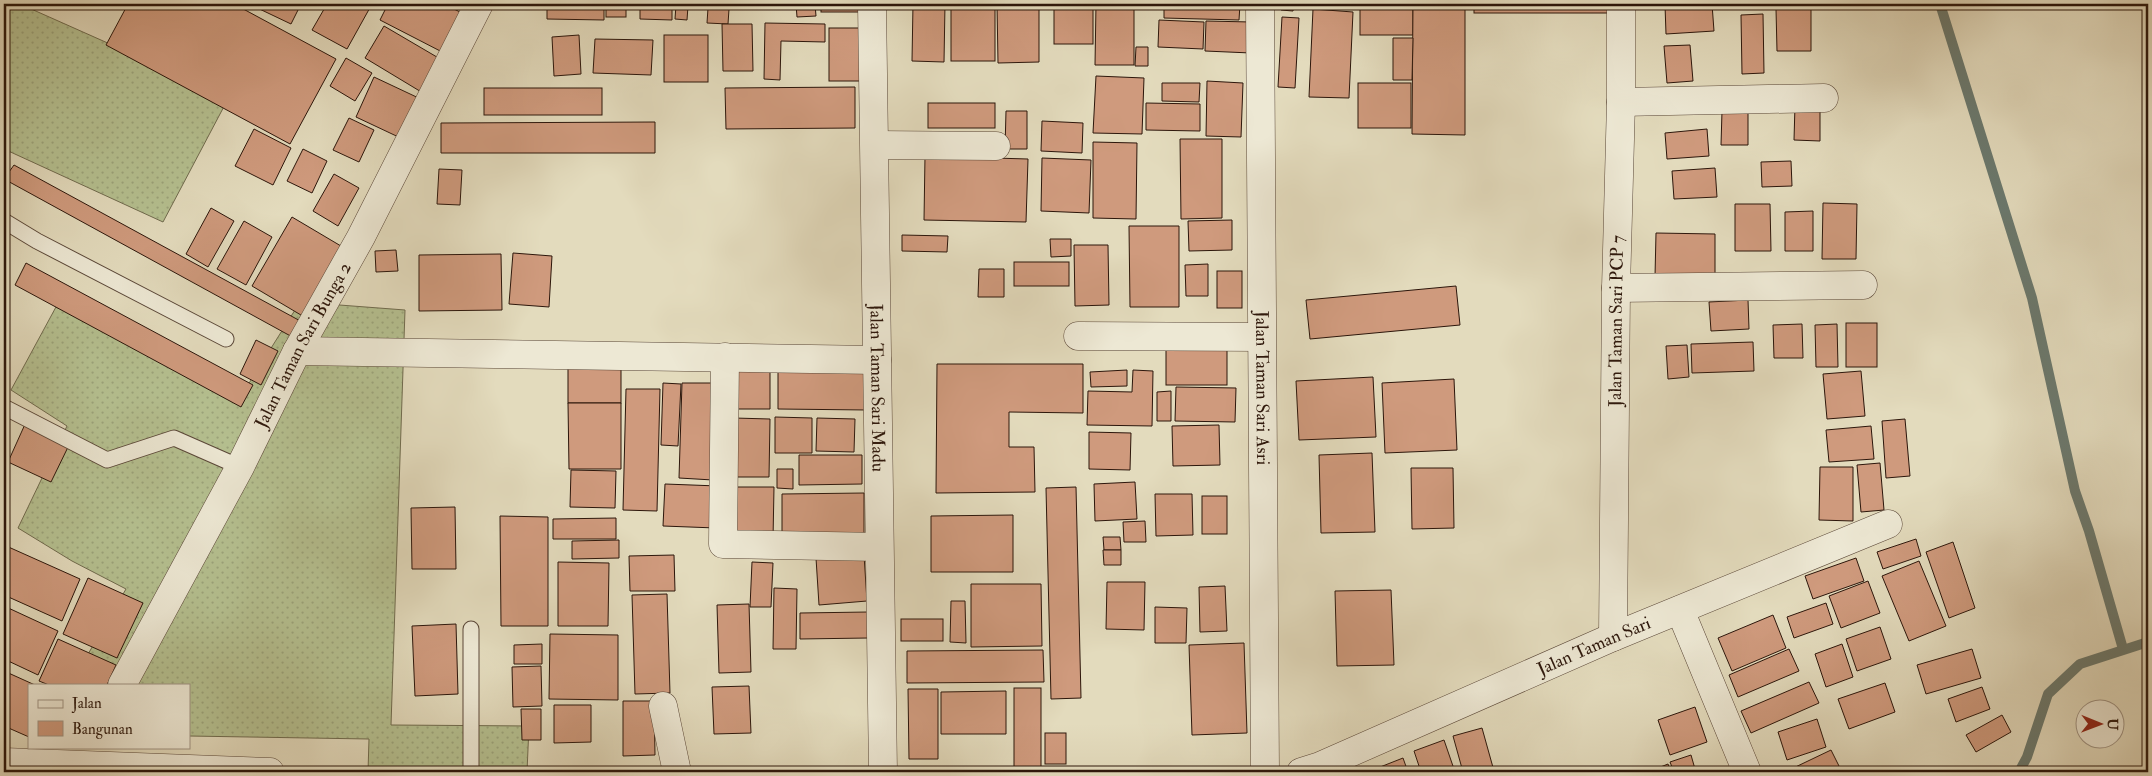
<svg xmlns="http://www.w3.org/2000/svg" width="2152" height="776" font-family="'IM FELL Double Pica',serif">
  <defs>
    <pattern id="grass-dots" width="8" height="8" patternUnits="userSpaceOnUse" patternTransform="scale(1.25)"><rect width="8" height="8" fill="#b5c090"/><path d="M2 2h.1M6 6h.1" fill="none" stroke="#9ca47b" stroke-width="1.8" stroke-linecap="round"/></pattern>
  </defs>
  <rect width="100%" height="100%" fill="#e3dbbd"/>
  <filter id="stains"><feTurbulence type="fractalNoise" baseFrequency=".004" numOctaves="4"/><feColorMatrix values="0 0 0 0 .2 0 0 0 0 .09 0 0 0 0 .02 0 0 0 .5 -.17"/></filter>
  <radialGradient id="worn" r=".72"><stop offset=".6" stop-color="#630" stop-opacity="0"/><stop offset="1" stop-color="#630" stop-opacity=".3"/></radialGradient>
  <!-- grass -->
  <g fill="url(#grass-dots)" stroke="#706b4e">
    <path d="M4,4H20L229,97L163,222L4,149Z"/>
    <path d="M63,294L241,396L300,302L405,310L391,725L529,726L527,772H368L369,739L189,736V685H70L126,589L72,561L18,528L67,426L11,390Z"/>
  </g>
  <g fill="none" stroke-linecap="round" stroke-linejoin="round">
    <!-- stream -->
    <g stroke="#6b796e" stroke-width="10">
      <path d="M1940,4L2032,298L2075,491L2089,531L2123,649"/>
      <path d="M2019,772L2027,757L2048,694L2080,664L2148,642"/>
    </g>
  </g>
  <!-- building -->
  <g fill="#cf9a7d" stroke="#2c160b">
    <path d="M128,4H234L336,59L290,144L106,45Z"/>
    <path d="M249,4H301L291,24Z"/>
    <path d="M327,4H372L347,49L312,30Z"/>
    <path d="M388,4H444L466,15L446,54L380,20Z"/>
    <path d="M547,4H604V20L547,19Z"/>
    <rect x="606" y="4" width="20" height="13"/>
    <path d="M640,4H672V20L640,19Z"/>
    <path d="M796,4H815L816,16L797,17Z"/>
    <rect x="821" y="4" width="41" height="8"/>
    <path d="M913,4H945L944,62L912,61Z"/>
    <rect x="951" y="4" width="44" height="57"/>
    <path d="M997,4H1039V62L998,63Z"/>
    <rect x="1054" y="4" width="39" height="40"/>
    <path d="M1096,4H1134V65H1095Z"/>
    <path d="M1164,4H1240L1239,20L1164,18Z"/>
    <path d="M1282,4H1294L1293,11L1281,10Z"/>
    <rect x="1360" y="4" width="53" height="31"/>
    <path d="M1413,4H1465V135L1412,134Z"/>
    <rect x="1474" y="4" width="138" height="9"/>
    <path d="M1712,4L1714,31L1666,34L1665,5Z"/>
    <path d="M676,5L688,6L687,20L675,19Z"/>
    <path d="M708,8L729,9L728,24L707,23Z"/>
    <path d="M1811,8V51H1777L1776,9Z"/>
    <path d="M1313,9L1353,12L1349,98L1309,97Z"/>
    <path d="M1763,14L1764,73L1742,74L1741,15Z"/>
    <path d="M1282,17L1299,18L1295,88L1278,87Z"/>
    <path d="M1159,20L1204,22L1203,49L1158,47Z"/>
    <path d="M1206,21L1251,22V53L1205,51Z"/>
    <path d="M765,23L825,24V42L781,41L780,80L764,79Z"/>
    <path d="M722,24H752L753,71H723Z"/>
    <path d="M384,26L442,60L423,93L365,58Z"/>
    <rect x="829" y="28" width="34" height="53"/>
    <path d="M579,35L581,74L554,76L552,37Z"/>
    <rect x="664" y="35" width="44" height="47"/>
    <path d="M1393,38H1413L1412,80H1393Z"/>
    <path d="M595,39L653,40L651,75L593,73Z"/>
    <path d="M1690,45L1693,81L1667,83L1664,46Z"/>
    <path d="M1136,47H1148V66H1135Z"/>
    <path d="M346,58L372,73L355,101L330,86Z"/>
    <path d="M1096,76L1144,78L1142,134L1093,133Z"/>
    <path d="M374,77L425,101L407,141L356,117Z"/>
    <path d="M1207,81L1243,83L1241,137L1206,136Z"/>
    <path d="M1162,83H1200L1199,102L1162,101Z"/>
    <rect x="1358" y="83" width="53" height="45"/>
    <path d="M855,87V128L726,129L725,88Z"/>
    <rect x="484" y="88" width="118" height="27"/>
    <rect x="928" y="103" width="67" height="25"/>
    <path d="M1146,103L1200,104V131L1146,130Z"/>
    <path d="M1795,105H1820V141L1794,140Z"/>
    <path d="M1006,111H1027V149H1005Z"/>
    <path d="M1722,111H1748V145H1721Z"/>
    <path d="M349,118L374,130L359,162L333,150Z"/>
    <path d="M1042,121L1083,123L1082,153L1041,151Z"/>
    <path d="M655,122V153H441V123Z"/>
    <path d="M254,129L291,148L273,185L235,166Z"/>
    <path d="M1707,129L1709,156L1667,159L1665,133Z"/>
    <path d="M1180,139H1222V218L1181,219Z"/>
    <path d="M1093,142L1137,143L1136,219L1093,218Z"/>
    <path d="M303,149L327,161L312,193L287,181Z"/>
    <path d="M925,156L1028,159L1026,222L924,220Z"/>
    <path d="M1042,158L1091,160L1089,213L1041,211Z"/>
    <path d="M1791,161L1792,186L1762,187L1761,162Z"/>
    <path d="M14,165L304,323L296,339L4,179Z"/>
    <path d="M1715,168L1717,197L1674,199L1672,171Z"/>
    <path d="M439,169L462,170L460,205L437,204Z"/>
    <path d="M334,174L359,188L338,226L313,211Z"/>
    <path d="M1823,203L1857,204L1856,259H1822Z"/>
    <path d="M1735,204H1770L1771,251H1735Z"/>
    <path d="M211,208L234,221L208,267L186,254Z"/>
    <path d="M1813,211V251H1785V212Z"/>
    <path d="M292,217L346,249L306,318L252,286Z"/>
    <path d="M1232,220V250L1189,251L1188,221Z"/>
    <path d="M244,221L272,237L246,285L217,269Z"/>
    <path d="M1129,226H1179V307H1130Z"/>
    <path d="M4,231L9,234L4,244Z"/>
    <path d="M1656,233L1715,234V278L1655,277Z"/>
    <path d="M902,235L948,236L947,252L902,251Z"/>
    <path d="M1050,239H1071V256L1051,257Z"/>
    <path d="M1074,245H1108L1109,305L1075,306Z"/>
    <path d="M396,250L398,271L376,272L375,251Z"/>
    <path d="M513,253L552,256L549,307L509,304Z"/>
    <path d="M501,254L502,310L419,311V255Z"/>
    <rect x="1014" y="262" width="55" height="24"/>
    <path d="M26,263L253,385L241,407L15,285Z"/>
    <path d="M1208,264V296H1186L1185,265Z"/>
    <path d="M979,269H1004V297H978Z"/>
    <rect x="1217" y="271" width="25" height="37"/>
    <path d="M1456,286L1460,325L1310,339L1306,300Z"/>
    <path d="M1748,300L1749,329L1711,331L1709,302Z"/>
    <rect x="1846" y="323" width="31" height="44"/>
    <path d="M1802,324L1803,358H1774L1773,325Z"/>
    <path d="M1837,324L1838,367H1816L1815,325Z"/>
    <path d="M256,340L278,351L261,385L240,374Z"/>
    <path d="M1753,342L1754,371L1692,373L1691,344Z"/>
    <path d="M1687,345L1689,377L1668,379L1666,346Z"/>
    <rect x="1166" y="348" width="61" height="37"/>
    <path d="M937,364H1083V413L1009,412V447H1034L1035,492L936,493Z"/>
    <rect x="568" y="365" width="53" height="38"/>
    <path d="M778,365L867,366V410L778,409Z"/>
    <path d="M734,367H770V409H733Z"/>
    <path d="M1127,370V386L1091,387L1090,372Z"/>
    <path d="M1133,370L1153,371L1152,426L1087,425L1088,391L1132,392Z"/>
    <path d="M1861,371L1865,416L1827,419L1823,374Z"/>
    <path d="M1373,377L1376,437L1299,440L1296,381Z"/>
    <path d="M1454,379L1457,450L1385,453L1382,383Z"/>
    <path d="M663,383L681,384L678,446L661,445Z"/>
    <path d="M682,383H716L713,480L679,478Z"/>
    <path d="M1176,387L1236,388L1235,422L1175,421Z"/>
    <path d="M626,389H660L657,511L623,510Z"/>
    <path d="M1171,391V421H1157V392Z"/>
    <path d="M568,403H621V469H569Z"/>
    <path d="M775,417L812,418V453H775Z"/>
    <path d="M734,418L770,419L769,477H733Z"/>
    <path d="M817,418L855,419L854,452L816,451Z"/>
    <path d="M1905,419L1910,476L1886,478L1882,421Z"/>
    <path d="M26,422L70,443L51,482L8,462Z"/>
    <path d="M1219,425L1220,465L1173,466L1172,426Z"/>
    <path d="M1871,426L1874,459L1829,462L1826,430Z"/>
    <path d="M1089,432L1131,433L1130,470L1089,469Z"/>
    <path d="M1372,453L1375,532L1321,533L1319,455Z"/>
    <path d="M799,455H862V484L799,485Z"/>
    <path d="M1880,463L1884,510L1861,512L1857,465Z"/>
    <path d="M1820,467H1853V521L1819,520Z"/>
    <path d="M1411,468H1453L1454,528L1412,529Z"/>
    <path d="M777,469H793V489L777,488Z"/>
    <path d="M571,470L616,471L615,508L570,507Z"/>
    <path d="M1135,482L1137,519L1095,521L1094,484Z"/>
    <path d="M665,484L718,486L716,528L663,526Z"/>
    <path d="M736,487H774L773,540H735Z"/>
    <path d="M1076,487L1081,698L1051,699L1046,488Z"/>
    <path d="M864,493V535L782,536V494Z"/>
    <path d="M1155,494H1192L1193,535L1156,536Z"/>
    <rect x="1202" y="496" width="25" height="38"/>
    <path d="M455,507L456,569H412L411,508Z"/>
    <path d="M1013,515V572H931V516Z"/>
    <path d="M500,516L548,517V626H501Z"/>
    <path d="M616,518V539H553V519Z"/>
    <path d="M1145,521L1146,542H1124L1123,522Z"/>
    <path d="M1103,537H1120L1121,550H1104Z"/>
    <path d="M1916,539L1921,556L1883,569L1877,552Z"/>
    <path d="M619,540V558L572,559V541Z"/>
    <path d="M1953,542L1975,608L1949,618L1926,552Z"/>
    <path d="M4,545L80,579L62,621L4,595Z"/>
    <path d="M1103,550H1121V565H1104Z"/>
    <path d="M674,555L675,591H630L629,556Z"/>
    <path d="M864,555L867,601L819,605L816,558Z"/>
    <path d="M1856,558L1864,581L1813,599L1805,576Z"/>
    <path d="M1919,561L1946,626L1909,641L1882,576Z"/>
    <path d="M558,562L609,563L608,626H558Z"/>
    <path d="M752,562L773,563L771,607H750Z"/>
    <path d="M88,578L143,603L117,658L63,634Z"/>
    <path d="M1868,581L1880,613L1841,628L1829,596Z"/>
    <path d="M1107,582H1145L1144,630L1106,629Z"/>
    <path d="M971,584H1041L1042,646L971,647Z"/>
    <path d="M1225,586L1227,631L1200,632L1199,587Z"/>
    <path d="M774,588L797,589L796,649H773Z"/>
    <path d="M1391,590L1394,665L1337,666L1335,591Z"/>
    <path d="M667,594L670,693L635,694L632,595Z"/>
    <path d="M951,601H965L966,643L950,642Z"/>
    <path d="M1826,603L1833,624L1794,638L1787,617Z"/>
    <path d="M749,604L751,672L719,673L717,605Z"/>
    <path d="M4,606L58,631L38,675L4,659Z"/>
    <path d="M1155,607L1187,608L1186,643H1155Z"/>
    <path d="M868,612V638L800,639V613Z"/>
    <path d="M1773,615L1786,648L1732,671L1718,638Z"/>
    <rect x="901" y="619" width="42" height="22"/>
    <path d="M456,624L458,694L415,696L412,626Z"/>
    <path d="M1880,627L1891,659L1857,671L1846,639Z"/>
    <path d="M550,634L618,635V700L549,699Z"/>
    <path d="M58,639L116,665L107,685H49L39,681Z"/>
    <path d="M1244,643L1247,733L1192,735L1189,645Z"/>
    <path d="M542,644V664H514V645Z"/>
    <path d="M1842,644L1853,677L1826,687L1815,654Z"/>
    <path d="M1789,649L1799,671L1738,697L1729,675Z"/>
    <path d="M1972,649L1981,678L1926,694L1917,665Z"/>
    <path d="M1043,650L1044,682L907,683V651Z"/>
    <path d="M541,666L542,706L513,707L512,667Z"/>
    <path d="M4,671L35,685H29V737L4,726Z"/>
    <path d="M1809,682L1819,703L1751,733L1741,711Z"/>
    <path d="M1885,683L1895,712L1849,729L1838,699Z"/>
    <path d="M749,686L751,733L714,734L712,687Z"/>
    <path d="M1982,687L1990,709L1956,722L1948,699Z"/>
    <rect x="1014" y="688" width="27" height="81"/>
    <path d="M908,689H938V759H909Z"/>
    <path d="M1006,691V734H941V692Z"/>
    <path d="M623,701H654L655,755L623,756Z"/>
    <path d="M554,705H591V742L554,743Z"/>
    <path d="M1695,707L1707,742L1670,755L1658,720Z"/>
    <path d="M521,709H541V740H522Z"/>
    <path d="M2002,715L2011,732L1976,752L1966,735Z"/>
    <path d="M1817,719L1826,747L1787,760L1778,732Z"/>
    <path d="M1482,728L1494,771L1463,772L1453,736Z"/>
    <rect x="1045" y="733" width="21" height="31"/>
    <path d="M1444,740L1455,772H1421L1414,751Z"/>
    <path d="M1831,750L1842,772H1785Z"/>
    <path d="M1691,755L1695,769L1685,772H1674L1670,762Z"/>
    <path d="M1403,758L1408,772H1370V771Z"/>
    <path d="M1668,764L1671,772H1648Z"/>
  </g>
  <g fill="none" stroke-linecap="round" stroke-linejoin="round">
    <!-- service casing -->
    <g stroke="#5a4738" stroke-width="17">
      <g id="service">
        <path d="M4,221L37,241L226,339"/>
        <path d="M4,407L107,460L174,438L240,467"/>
        <path d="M471,629V772"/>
      </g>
    </g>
    <!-- minor casing -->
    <g stroke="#5a4738" stroke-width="29">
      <g id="minor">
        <path id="s1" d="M872,4L883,772"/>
        <path id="s2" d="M1260,4L1265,772"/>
        <path d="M1621,102L1824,98"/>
        <path d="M875,145L996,146"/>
        <path d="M1616,288L1863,285"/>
        <path d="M1078,336L1261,337"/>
        <path d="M297,351L877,360"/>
        <path d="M725,357L723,544L879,547"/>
        <path d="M1680,610L1747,772"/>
        <path id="s3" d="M1613,637L1616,288L1621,102V4"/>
        <path id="s4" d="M122,685L240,467L297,351L361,237L479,4"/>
        <path d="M663,706L677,772"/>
        <path d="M4,762L270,772"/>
        <path id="s5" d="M1301,772L1320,766L1613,637L1888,524"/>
      </g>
    </g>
    <!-- service -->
    <use href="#service" stroke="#ede8d4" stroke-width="15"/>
    <!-- minor -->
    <use href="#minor" stroke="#ede8d4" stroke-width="28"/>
  </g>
  <g text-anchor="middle" stroke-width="4.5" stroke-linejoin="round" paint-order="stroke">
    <!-- street labels -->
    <g font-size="18" fill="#2c160b" stroke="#ede8d4">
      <text dy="6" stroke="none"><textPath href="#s3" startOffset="316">Jalan Taman Sari PCP 7</textPath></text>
      <text dy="6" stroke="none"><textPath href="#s4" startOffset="385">Jalan Taman Sari Bunga 2</textPath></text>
      <text dy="6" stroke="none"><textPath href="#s1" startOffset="384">Jalan Taman Sari Madu</textPath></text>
      <text dy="6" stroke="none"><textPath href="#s2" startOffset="384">Jalan Taman Sari Asri</textPath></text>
      <text dy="6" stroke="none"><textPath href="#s5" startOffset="319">Jalan Taman Sari</textPath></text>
    </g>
  </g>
  <!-- margin -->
  <rect width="2152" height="776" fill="none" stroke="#e3dbbd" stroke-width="20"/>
  <rect x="5" y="5" width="2142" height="766" fill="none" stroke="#2c160b" stroke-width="2.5"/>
  <rect x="10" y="10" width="2132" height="756" fill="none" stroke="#2c160b"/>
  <!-- legend -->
  <rect x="28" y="684" width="162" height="65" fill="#ede8d4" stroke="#a09484"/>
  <rect x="38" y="700" width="25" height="8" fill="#ede8d4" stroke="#a09484"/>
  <text x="72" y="708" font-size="15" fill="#2c160b">Jalan</text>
  <rect x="38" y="721" width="25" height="15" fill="#cf9a7d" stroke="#a09484"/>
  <text x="72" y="734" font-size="15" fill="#2c160b">Bangunan</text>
  <!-- north arrow -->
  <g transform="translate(2100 724) rotate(91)"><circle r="24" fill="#ede8d4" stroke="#a09484"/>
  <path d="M0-4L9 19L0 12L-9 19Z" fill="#8f2418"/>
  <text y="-8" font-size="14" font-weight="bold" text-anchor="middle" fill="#2c160b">U</text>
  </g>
  <rect width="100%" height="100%" filter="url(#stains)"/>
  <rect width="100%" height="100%" fill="url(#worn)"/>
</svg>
